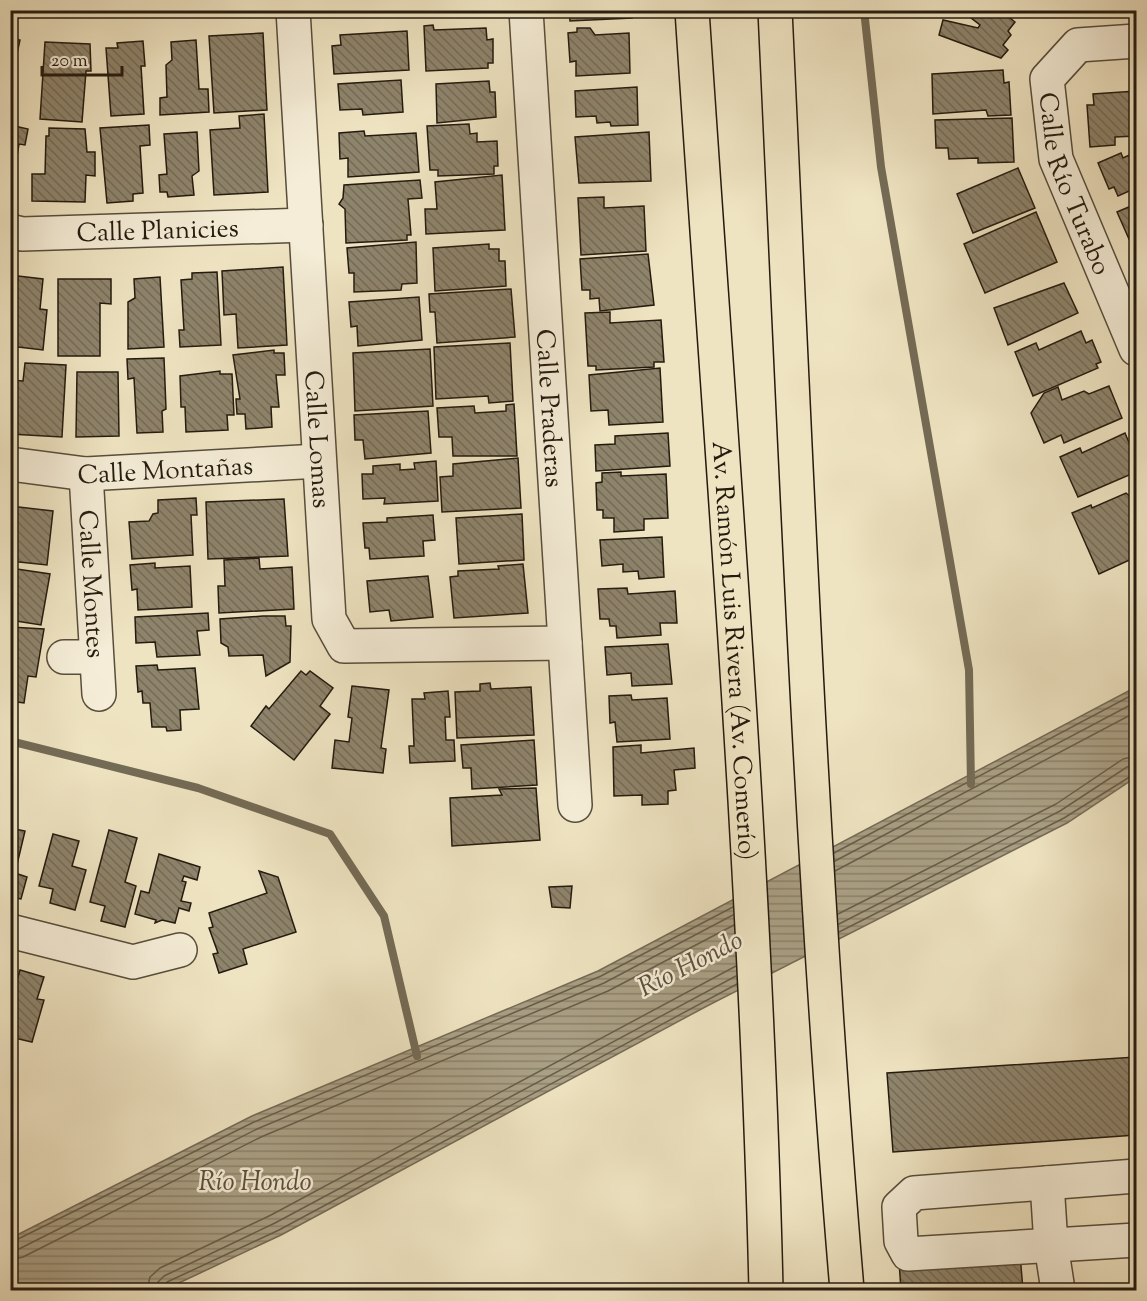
<svg xmlns="http://www.w3.org/2000/svg" width="1147" height="1301" font-family="'Sorts Mill Goudy',serif">
  <defs>
    <pattern id="water-rules" width="6" height="5" patternUnits="userSpaceOnUse" patternTransform="scale(1.5)"><rect width="6" height="5" fill="#aaa085"/><path d="M0 2.5h6" fill="none" stroke="#8a826b"/></pattern>
    <pattern id="building-back-hatch" width="6" height="6" patternUnits="userSpaceOnUse" patternTransform="scale(1.5)"><rect width="6" height="6" fill="#8e846c"/><path d="M-1 5l2 2M0 0l6 6M5-1l2 2" fill="none" stroke="#746b57"/></pattern>
  </defs>
  <rect width="100%" height="100%" fill="#efe4c2"/>
  <filter id="stains"><feTurbulence type="fractalNoise" baseFrequency=".00333" numOctaves="4"/><feColorMatrix values="0 0 0 0 .2 0 0 0 0 .09 0 0 0 0 .02 0 0 0 .5 -.17"/></filter>
  <radialGradient id="worn" r=".72"><stop offset=".6" stop-color="#630" stop-opacity="0"/><stop offset="1" stop-color="#630" stop-opacity=".3"/></radialGradient>
  <!-- water -->
  <path fill="url(#water-rules)" stroke="#746b56" stroke-width="1.5" d="M1136,687V777L1067,823L707,1006L281,1235L164,1290H11V1238L252,1116L598,971Z"/>
  <g fill="none" stroke-linecap="round" stroke-linejoin="round">
    <!-- shore -->
    <g stroke="#675e4a" stroke-width="1.5">
      <path d="M834,853L1136,693"/>
      <path d="M835,861L1136,702"/>
      <path d="M835,871L1136,712"/>
      <path d="M838,914L1056,804L1123,759L1136,756"/>
      <path d="M839,924L1060,811L1127,767L1136,765"/>
      <path d="M839,932L1064,818L1136,773"/>
      <path d="M10,1243L254,1122L601,976L733,907"/>
      <path d="M10,1251L19,1249L257,1129L604,983L733,915"/>
      <path d="M10,1260L23,1257L261,1137L608,991L734,925"/>
      <path d="M147,1290L150,1277L160,1268L271,1215L736,966"/>
      <path d="M156,1290L158,1282L164,1276L275,1223L736,976"/>
      <path d="M164,1290L167,1282L279,1230L737,984"/>
    </g>
    <!-- stream -->
    <g stroke="#746b56" stroke-width="8">
      <path d="M864,10L881,167L969,670L971,784"/>
      <path d="M10,741L198,788L330,834L384,916L417,1056"/>
    </g>
  </g>
  <!-- building -->
  <g fill="url(#building-back-hatch)" stroke="#241b0f" stroke-width="1.5">
    <path d="M569,10H632V18L570,21Z"/>
    <path d="M969,10H1005L1004,13L1015,22L1008,31L1011,35L1003,45L1008,50L1001,58L939,35L943,20L978,28L980,25L966,14Z"/>
    <path d="M433,25L434,30L486,28L487,40L493,39V63H488V68L426,71L424,26Z"/>
    <path d="M577,28H590L595,35L629,33L630,73L576,76V61L570,62L568,33L577,32Z"/>
    <path d="M407,31L409,70L334,74L332,46L341,45L340,35Z"/>
    <path d="M263,33L267,110L214,113L209,36Z"/>
    <path d="M10,38L20,40L10,84Z"/>
    <path d="M196,40L199,89H208L209,112L160,115V98L167,97L166,65L172,60L171,42Z"/>
    <path d="M143,41L145,66H141L144,114L111,116L106,48H118L117,43Z"/>
    <path d="M45,42L90,44L91,71H86L82,122L40,119Z"/>
    <path d="M1003,70L1004,83L1009,82L1011,115L988,116L986,110L933,114L932,74Z"/>
    <path d="M401,80L403,112L363,115L362,109L340,110L338,84Z"/>
    <path d="M489,81L490,92H495L496,117L437,123L436,84Z"/>
    <path d="M637,87L638,125L611,126L610,122L597,123L596,116L576,117L575,91Z"/>
    <path d="M1136,91V136L1115,137V145L1090,147L1087,105H1094L1093,94Z"/>
    <path d="M264,114L268,192L214,195L210,130L240,128L239,116Z"/>
    <path d="M1012,118L1014,162L978,163V158L949,159L948,148H936L935,120Z"/>
    <path d="M469,124L470,134L477,133V142L497,141L498,166H494V174L438,176V170H430L427,126Z"/>
    <path d="M10,125L28,129L25,145L19,144L11,191Z"/>
    <path d="M149,125L150,145L140,146L143,193L133,194V201L107,203L100,128Z"/>
    <path d="M49,128L85,129L87,152H95V176L86,175L85,202L32,201V174H45L46,136H49Z"/>
    <path d="M364,131L365,136L416,133L419,172L348,177V158L340,159L339,133Z"/>
    <path d="M197,132L199,171L192,176L194,195L168,197L167,192H160L159,175L167,174L164,134Z"/>
    <path d="M649,132L651,181L579,183L575,137Z"/>
    <path d="M1136,152V188L1118,196L1114,187L1109,189L1098,163L1121,153L1123,158Z"/>
    <path d="M1018,168L1035,208L973,233L957,194Z"/>
    <path d="M502,175L505,230L426,234L425,209H437L435,182Z"/>
    <path d="M420,180L422,198L408,199L411,235H407V240L346,243L345,209L339,204L343,198L344,185Z"/>
    <path d="M604,197V208L644,206L646,251L581,255L578,198Z"/>
    <path d="M1136,204V240L1135,237L1129,239L1117,212Z"/>
    <path d="M1036,212L1057,262L985,293L964,244Z"/>
    <path d="M416,242L417,283L402,284L401,290L354,292V273H349L347,248Z"/>
    <path d="M489,244V249H499V261H505L506,286L435,291L433,248Z"/>
    <path d="M648,254L654,305L600,311L599,298L590,299V290H582L580,259Z"/>
    <path d="M283,267L287,345L238,348L236,314L224,315L222,271Z"/>
    <path d="M217,272L221,345L180,347L179,330H184L181,280L192,279V273Z"/>
    <path d="M18,276L43,279L40,309L47,310L43,350L10,346V299L16,297Z"/>
    <path d="M160,277L164,347L128,349V302L135,298L134,279Z"/>
    <path d="M58,279H111V304L100,303V356H58Z"/>
    <path d="M1064,283L1078,313L1008,345L994,308Z"/>
    <path d="M511,289L515,337L437,343L435,312H430L429,294Z"/>
    <path d="M419,297L422,340L358,346L357,326L351,327L349,302Z"/>
    <path d="M610,312V323L661,320L664,362H654V367L596,370V366H588L585,313Z"/>
    <path d="M1081,331L1086,343L1092,340L1101,362L1096,364L1098,368L1033,396L1015,352L1036,343L1039,350Z"/>
    <path d="M510,343L513,401L489,403L488,396L436,399L434,347Z"/>
    <path d="M430,349L433,406L355,411L353,353Z"/>
    <path d="M274,350V353H284L285,375H276L279,407H271L272,427L246,429L245,414H237L236,399H240L233,355Z"/>
    <path d="M164,358L166,409L162,411L163,432L137,433L134,378L128,379L127,359Z"/>
    <path d="M25,363L66,365L62,437L10,434L11,380L23,381Z"/>
    <path d="M660,368L663,422L609,425L608,410L591,411L589,375Z"/>
    <path d="M220,371V374H232L234,415H227L228,430L186,432L185,407H181L180,376Z"/>
    <path d="M77,372H118L119,436L76,437Z"/>
    <path d="M1109,386L1122,418L1064,443L1061,435L1044,443L1031,413L1044,393L1058,387L1062,400L1084,391L1089,394Z"/>
    <path d="M514,404L517,456H453L452,437H439L437,408L474,406L475,413L506,411V405Z"/>
    <path d="M428,411L431,453L365,459L363,440H355L354,415Z"/>
    <path d="M668,433L670,466L596,471L595,445L615,444V436Z"/>
    <path d="M1125,433L1130,445L1135,443L1136,446V472L1078,497L1060,457L1080,448L1082,453Z"/>
    <path d="M518,458L521,508L442,512L440,477L453,476V464Z"/>
    <path d="M436,461L438,501L384,504L385,498L363,499L362,474H373V466L400,464V470L415,469L414,463Z"/>
    <path d="M621,472V476L666,474L668,518L644,519V530L614,532V518H603V510H597L596,483L602,482V473Z"/>
    <path d="M1126,493L1132,498L1136,496V557L1099,574L1072,513L1091,505L1092,508Z"/>
    <path d="M196,498L197,515H191L193,555L132,559L129,522L149,521L153,514L158,513V500Z"/>
    <path d="M284,499L288,556L208,559L206,502Z"/>
    <path d="M10,506L53,511L47,565L10,561Z"/>
    <path d="M522,514L524,560L459,564L456,518Z"/>
    <path d="M433,515L435,540L423,541L424,556L370,559L369,548H365L363,523L387,522V518Z"/>
    <path d="M662,537L664,577L639,579L638,571L623,572V564L602,566L600,540Z"/>
    <path d="M259,558L260,569L292,567L294,609L219,613L218,586H225L224,560Z"/>
    <path d="M155,563V568L190,566L192,607L138,610L137,589L132,590L130,565Z"/>
    <path d="M523,564L528,613L454,618L450,577L458,576V571L499,569L498,566Z"/>
    <path d="M10,568L50,574L41,625L10,620Z"/>
    <path d="M428,576L433,617L391,621L389,610L370,612L367,581Z"/>
    <path d="M627,588L628,594L675,591L677,623H660L661,635L617,638L616,626H610L609,619H600L598,589Z"/>
    <path d="M208,613L209,630L197,631L200,655L157,657L155,642L136,643L135,617Z"/>
    <path d="M263,616H285L286,626H291L290,662L266,676L263,655L229,656L228,647L221,643L220,619Z"/>
    <path d="M10,627L44,629L36,677L28,676L24,703L10,701Z"/>
    <path d="M668,644L672,684L632,686L631,673L607,675L605,647Z"/>
    <path d="M157,665L158,670L195,668L199,709L180,710L181,730L167,731L166,727H152L150,703H143L142,691L138,692L136,666Z"/>
    <path d="M301,671L306,675L310,671L333,688L320,706L330,714L294,760L251,726L266,706L269,709Z"/>
    <path d="M490,683L491,689L531,687L534,735L457,738L455,692L480,691V684Z"/>
    <path d="M352,686L389,690L381,748L386,749L383,773L332,768L335,740L349,742L352,718L348,717Z"/>
    <path d="M448,691L450,717H445L446,740H454L455,761L410,763L409,746H414L412,699H425L424,693Z"/>
    <path d="M631,695L632,700L667,698L670,739L617,742L615,722L610,723L609,696Z"/>
    <path d="M534,740L537,785L472,789L471,768H463L461,745Z"/>
    <path d="M641,745V753L694,748L695,768L674,770L676,790L668,791V804L642,805V795L614,796L613,747Z"/>
    <path d="M536,788L540,840L452,846L450,798L502,795L499,789Z"/>
    <path d="M10,828L25,831L15,873L27,877L21,899L10,897Z"/>
    <path d="M109,830L137,838L125,882L136,886L125,927L101,921L105,906L90,902Z"/>
    <path d="M53,834L79,841L72,866L86,870L75,910L50,903L53,889L39,886Z"/>
    <path d="M159,854L200,867L197,880L184,876L182,881L186,882L181,901L191,903L189,911L179,908L175,923L162,920L155,923L156,920L135,914L141,891L149,893Z"/>
    <path d="M259,871L278,877L296,932L243,949L247,964L219,973L213,954L218,953L209,928L213,927L209,913L267,893Z"/>
    <path d="M572,886L570,908L552,907L549,887Z"/>
    <path d="M20,970L44,977L37,999L44,1000L32,1042L10,1037V983L16,984Z"/>
    <path d="M1136,1057V1135L893,1152L887,1073Z"/>
    <path d="M1020,1254L1023,1290H901L899,1261Z"/>
  </g>
  <g fill="none" stroke-linecap="round" stroke-linejoin="round">
    <!-- minor casing -->
    <g stroke="#574d3c" stroke-width="36">
      <g id="minor">
        <path id="s1" d="M293,10L329,619L344,646L565,643"/>
        <path id="s2" d="M526,10L575,805"/>
        <path id="s3" d="M1136,41L1078,45L1047,79L1056,159L1136,349"/>
        <path id="s4" d="M10,231L22,234L306,225"/>
        <path id="s5" d="M10,464L86,474L319,461"/>
        <path id="s6" d="M86,474L99,694"/>
        <path d="M64,657H96"/>
        <path d="M10,931L133,962L180,950"/>
        <path d="M1136,1176L914,1193L899,1207L901,1241L908,1254L1136,1240"/>
        <path d="M1047,1183L1051,1245L1058,1290"/>
      </g>
    </g>
    <!-- major casing -->
    <g stroke="#241b0f" stroke-width="36">
      <g id="major">
        <path id="s7" d="M692,10C720,437 756,863 766,1290"/>
        <path d="M775,10C795,437 811,865 847,1290"/>
      </g>
    </g>
    <!-- minor -->
    <use href="#minor" stroke="#f5edd7" stroke-width="33"/>
    <!-- major -->
    <use href="#major" stroke="#efe4c2" stroke-width="33"/>
  </g>
  <g text-anchor="middle" stroke-width="5" stroke-linejoin="round" paint-order="stroke">
    <!-- street labels -->
    <g font-size="26" fill="#241b0f" stroke="#f5edd7">
      <text dy="9" stroke="none"><textPath href="#s3" startOffset="213">Calle Río Turabo</textPath></text>
      <text dy="9" stroke="none"><textPath href="#s4" startOffset="148">Calle Planicies</textPath></text>
      <text dy="9" stroke="none"><textPath href="#s2" startOffset="399">Calle Praderas</textPath></text>
      <text dy="9" stroke="none"><textPath href="#s1" startOffset="430">Calle Lomas</textPath></text>
      <text dy="9" stroke="none"><textPath href="#s5" startOffset="156">Calle Montañas</textPath></text>
      <text dy="9" stroke="none"><textPath href="#s6" startOffset="110">Calle Montes</textPath></text>
      <text dy="9" stroke="none"><textPath href="#s7" startOffset="642">Av. Ramón Luis Rivera (Av. Comerío)</textPath></text>
    </g>
    <!-- water labels -->
    <g font-size="27" font-style="italic" fill="#5a503e" stroke="#f5edd7">
      <text transform="translate(690 963) rotate(-27)" y="9">Río Hondo</text>
      <text x="255" y="1190">Río Hondo</text>
    </g>
  </g>
  <!-- margin -->
  <rect width="1147" height="1301" fill="none" stroke="#efe4c2" stroke-width="36"/>
  <rect x="12" y="12" width="1123" height="1277" fill="none" stroke="#241b0f" stroke-width="3"/>
  <rect x="18" y="18" width="1111" height="1265" fill="none" stroke="#241b0f" stroke-width="1.5"/>
  <!-- scale -->
  <path d="M42 66v9h80v-9" fill="none" stroke="#241b0f" stroke-width="3"/>
  <text x="51" y="66" font-size="18" fill="#241b0f" stroke="#f5edd7" stroke-width="4.5" paint-order="stroke">20 m</text>
  <rect width="100%" height="100%" filter="url(#stains)"/>
  <rect width="100%" height="100%" fill="url(#worn)"/>
</svg>
